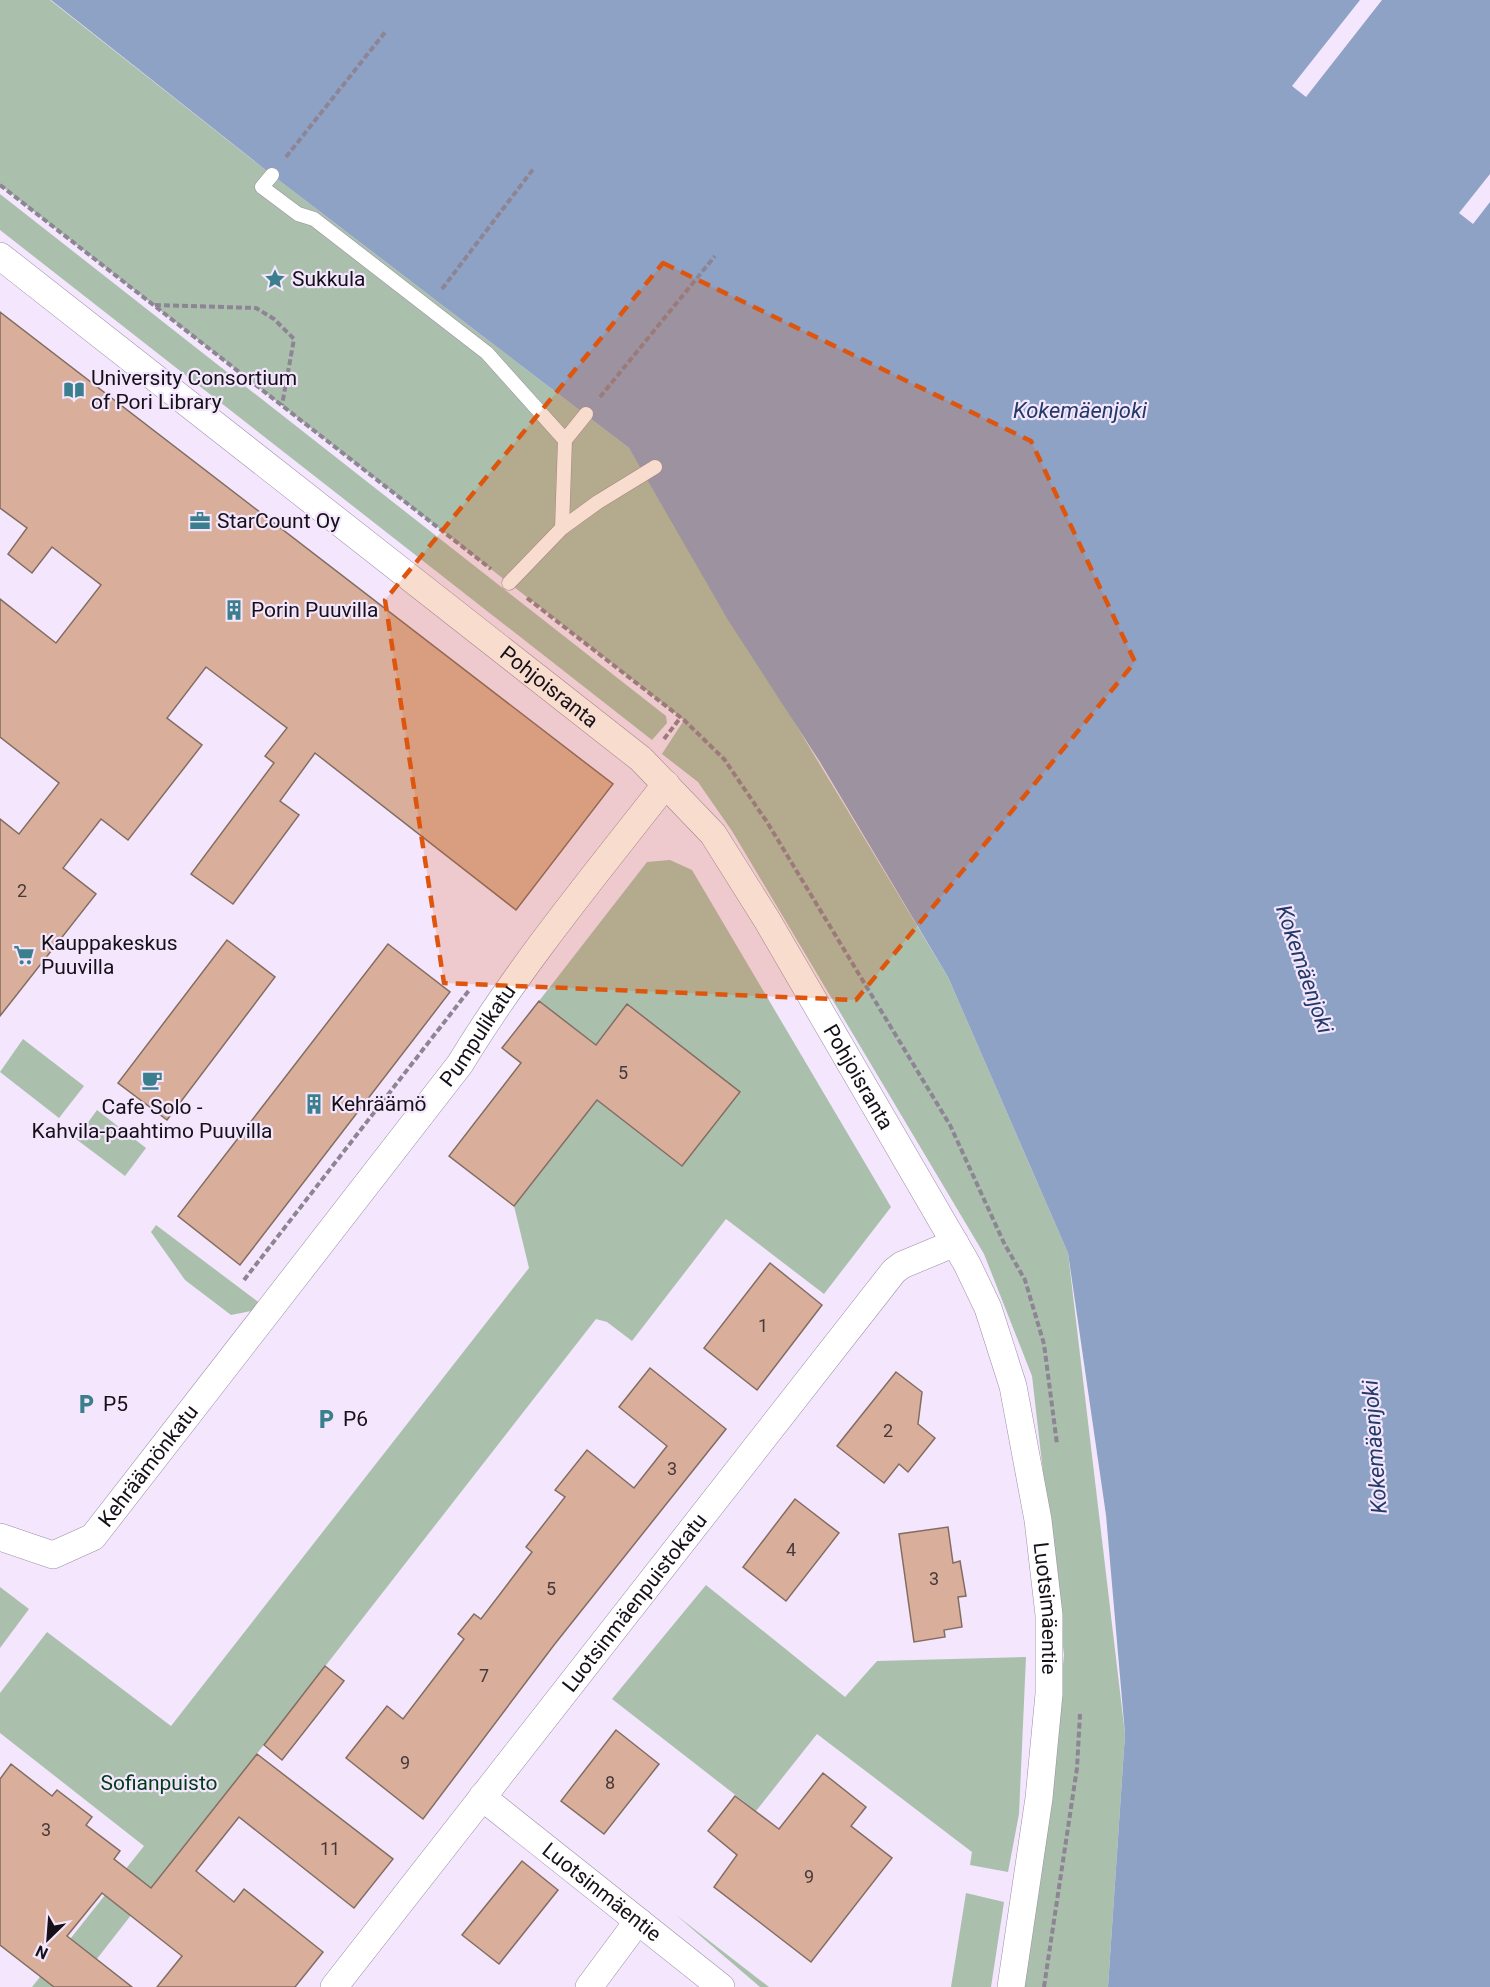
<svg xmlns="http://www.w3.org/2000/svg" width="1490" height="1987" font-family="Roboto,sans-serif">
  <rect width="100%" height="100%" fill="#f3e6fd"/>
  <!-- green -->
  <g fill="#aac0ad">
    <path d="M0,0H50L272,175L629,448L948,977L1068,1253L1125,1734L1108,1987H1023L1040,1884L1064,1655L1032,1376L984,1254L732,831L698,782L662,754L684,720L0,185Z"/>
    <path d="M0,194L666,716L667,723L652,740L0,230Z"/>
    <path d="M670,860L692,870L891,1207L824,1294L726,1219L632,1341L607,1322L596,1319L75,1987H32L144,1846L0,1733V1693L47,1632L171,1726L529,1268L514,1206L597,1100L681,1166L739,1092L627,1005L596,1045L539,1001L647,862Z"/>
    <path d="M23,1039L84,1086L59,1118L0,1072Z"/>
    <path d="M97,1110L146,1148L125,1176L76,1139Z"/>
    <path d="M156,1225L261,1304L256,1310L231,1315L185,1280L151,1232Z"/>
    <path d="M706,1585L845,1697L877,1661L1026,1657L1019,1814L1008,1872L970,1865L972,1852L817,1734L756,1811L612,1699Z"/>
    <path d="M0,1587L29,1609L0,1648Z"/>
    <path d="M966,1893L1004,1902L991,1987H951Z"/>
    <path d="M676,1915L769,1987H760Z"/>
  </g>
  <!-- water -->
  <path fill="#8ea2c5" d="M51,0H1490V1987H1108L1125,1734L1106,1515L1068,1253L948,977L820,762L728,620L629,448L272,175Z"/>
  <!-- pier -->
  <g fill="#f3e6fd">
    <path d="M1360,0H1382L1306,97L1292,86Z"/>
    <path d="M1490,174V202L1473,224L1459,213Z"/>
  </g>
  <!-- building -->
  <g fill="#d9af9b" stroke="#836d62" stroke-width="1.5">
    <path d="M0,312L613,784L516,910L315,753L280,801L299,815L233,904L191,874L274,763L265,756L287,728L206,667L167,718L202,745L128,840L101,819L63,868L96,894L0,1016V819L19,834L59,783L0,737V599L56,643L101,585L52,547L32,573L8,554L27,528L0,508Z"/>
    <path d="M227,940L275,977L167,1120L118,1083Z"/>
    <path d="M388,944L450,992L240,1265L178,1216Z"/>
    <path d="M539,1001L596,1045L627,1004L740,1092L682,1166L597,1100L514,1206L449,1156L521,1063L502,1048Z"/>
    <path d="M770,1263L822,1305L757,1390L704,1348Z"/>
    <path d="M650,1368L726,1429L554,1645L423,1819L346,1758L387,1706L403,1719L464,1639L458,1634L474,1614L481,1619L532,1552L526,1547L565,1497L555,1490L587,1450L634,1488L667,1446L619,1407Z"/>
    <path d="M896,1372L922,1392L918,1424L935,1438L908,1472L899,1464L884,1483L837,1446Z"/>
    <path d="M795,1499L839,1533L786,1601L743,1567Z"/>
    <path d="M948,1527L953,1563L960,1561L966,1596L958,1597L962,1627L944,1630L945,1637L914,1642L899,1534Z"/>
    <path d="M325,1666L344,1681L282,1760L264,1745Z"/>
    <path d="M616,1730L659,1764L604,1834L561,1801Z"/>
    <path d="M257,1754L393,1859L354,1908L239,1817L196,1871L234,1902L244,1889L323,1952L295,1987H157L182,1956L102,1893L67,1936L132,1987H54L0,1945V1779L11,1764L52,1796L57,1790L92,1817L86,1825L120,1851L114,1859L151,1888Z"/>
    <path d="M823,1773L866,1807L851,1826L892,1858L811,1962L714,1887L737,1855L708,1831L735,1796L779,1829Z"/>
    <path d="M522,1861L558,1890L499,1964L462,1935Z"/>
  </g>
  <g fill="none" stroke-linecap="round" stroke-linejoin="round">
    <!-- service casing -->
    <g stroke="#9b8fa4" stroke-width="15">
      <g id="service">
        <path d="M272,175L262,187L298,214L314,219L487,353L565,440L562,528"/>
        <path d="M565,440L586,414"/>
        <path d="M509,583L562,528L598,502L655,467"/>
      </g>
    </g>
    <!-- minor casing -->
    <g stroke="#9b8fa4" stroke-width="28">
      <g id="minor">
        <path id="s1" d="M0,256L641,759L713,834L767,920L967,1264L988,1308L1013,1386L1038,1520L1049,1615V1694L1039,1798L1011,1987"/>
        <path id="s2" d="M0,1537L53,1555L93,1537L460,1064C520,965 595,875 666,784"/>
        <path id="s3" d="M482,1797L721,1987"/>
        <path id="s4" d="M334,1987L894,1271L902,1265L955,1243"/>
        <path d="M589,1987L638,1921"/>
      </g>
    </g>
    <!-- path -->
    <g stroke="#8d8494" stroke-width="4" stroke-dasharray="6 3" stroke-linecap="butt">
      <path d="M286,157L386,31"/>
      <path d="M0,185L491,569"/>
      <path d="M442,289L534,168"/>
      <path d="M155,305L256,308L274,319L294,339L282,405"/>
      <path d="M600,397L715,256"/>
      <path d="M527,598L684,720L724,759L767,822L950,1125L1004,1243L1025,1280L1044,1344L1057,1444"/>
      <path d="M664,739L681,717"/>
      <path d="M244,1280L470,989"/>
      <path d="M1044,1987L1077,1768L1080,1714"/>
    </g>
    <!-- service -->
    <use href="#service" stroke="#fff" stroke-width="14"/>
    <!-- minor -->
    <use href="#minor" stroke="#fff" stroke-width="27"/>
  </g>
  <!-- marked area -->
  <path fill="#de550d" fill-opacity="0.2" stroke="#de550d" stroke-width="4.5" stroke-dasharray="12 8" stroke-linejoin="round" d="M663,263L1031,441L1135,662L856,1000L444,983L385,600Z"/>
  <!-- icons -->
  <defs>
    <g id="sight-bare" transform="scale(1.62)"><path d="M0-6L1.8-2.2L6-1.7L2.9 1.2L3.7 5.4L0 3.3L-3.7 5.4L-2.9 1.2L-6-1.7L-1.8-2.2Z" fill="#3b7f8e" stroke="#f3e6fd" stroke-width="2.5" paint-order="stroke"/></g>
    <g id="library-bare" transform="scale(1.62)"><path d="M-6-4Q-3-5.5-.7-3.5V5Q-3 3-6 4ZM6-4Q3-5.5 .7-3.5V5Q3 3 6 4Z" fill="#3b7f8e" stroke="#f3e6fd" stroke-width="2.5" paint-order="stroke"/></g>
    <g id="office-bare" transform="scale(1.62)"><path d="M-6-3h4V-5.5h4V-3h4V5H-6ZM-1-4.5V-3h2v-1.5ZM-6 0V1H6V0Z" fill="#3b7f8e" stroke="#f3e6fd" stroke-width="2.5" paint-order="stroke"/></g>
    <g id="building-bare" transform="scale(1.62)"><path d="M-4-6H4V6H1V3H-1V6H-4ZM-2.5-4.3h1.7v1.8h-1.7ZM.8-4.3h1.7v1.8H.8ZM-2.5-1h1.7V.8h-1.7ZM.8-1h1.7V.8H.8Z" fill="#3b7f8e" stroke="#f3e6fd" stroke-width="2.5" paint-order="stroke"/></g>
    <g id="supermarket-bare" transform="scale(1.62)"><path d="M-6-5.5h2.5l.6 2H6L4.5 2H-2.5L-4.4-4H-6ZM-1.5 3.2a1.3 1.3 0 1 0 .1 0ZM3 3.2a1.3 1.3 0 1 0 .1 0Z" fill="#3b7f8e" stroke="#f3e6fd" stroke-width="2.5" paint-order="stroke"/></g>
    <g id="cafe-bare" transform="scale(1.62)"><path d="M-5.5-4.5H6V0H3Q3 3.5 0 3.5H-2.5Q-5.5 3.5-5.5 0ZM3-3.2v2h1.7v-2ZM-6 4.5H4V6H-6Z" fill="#3b7f8e" stroke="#f3e6fd" stroke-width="2.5" paint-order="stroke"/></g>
    <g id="parking-bare" transform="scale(1.62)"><path d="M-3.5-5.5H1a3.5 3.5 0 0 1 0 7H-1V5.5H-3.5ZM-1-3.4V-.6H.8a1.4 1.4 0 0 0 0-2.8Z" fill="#3b7f8e" stroke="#f3e6fd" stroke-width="2.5" paint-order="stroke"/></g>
  </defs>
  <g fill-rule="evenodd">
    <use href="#sight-bare" x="275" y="279"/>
    <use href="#library-bare" x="74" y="390"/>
    <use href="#office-bare" x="200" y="521"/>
    <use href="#building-bare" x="234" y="610"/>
    <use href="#supermarket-bare" x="24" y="955"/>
    <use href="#cafe-bare" x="152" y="1080"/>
    <use href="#building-bare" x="314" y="1104"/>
    <use href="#parking-bare" x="86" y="1404"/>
    <use href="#parking-bare" x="326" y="1419"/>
  </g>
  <g text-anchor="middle" stroke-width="4.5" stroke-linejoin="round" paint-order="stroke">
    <!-- number labels -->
    <g font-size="18" fill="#47383a">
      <text x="22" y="897">2</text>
      <text x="623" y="1079">5</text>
      <text x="763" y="1332">1</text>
      <text x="888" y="1437">2</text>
      <text x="672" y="1475">3</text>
      <text x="791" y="1556">4</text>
      <text x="934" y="1585">3</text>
      <text x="551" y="1595">5</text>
      <text x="484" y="1682">7</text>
      <text x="405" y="1769">9</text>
      <text x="610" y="1789">8</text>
      <text x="46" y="1836">3</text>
      <text x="330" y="1855">11</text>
      <text x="809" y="1883">9</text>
    </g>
    <!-- poi labels -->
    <g font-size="21" fill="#161119" stroke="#f3e6fd" text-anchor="start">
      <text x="292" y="286">Sukkula</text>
      <text x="91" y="385">University Consortium<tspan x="91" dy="24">of Pori Library</tspan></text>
      <text x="217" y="528">StarCount Oy</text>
      <text x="251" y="617">Porin Puuvilla</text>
      <text x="41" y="950">Kauppakeskus<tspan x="41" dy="24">Puuvilla</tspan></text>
      <text x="331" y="1111">Kehräämö</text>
      <text x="152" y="1114" text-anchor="middle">Cafe Solo -<tspan x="152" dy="24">Kahvila-paahtimo Puuvilla</tspan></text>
      <text x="103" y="1411">P5</text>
      <text x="343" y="1426">P6</text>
    </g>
    <!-- street labels -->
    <g font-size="21" fill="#161119" stroke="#f3e6fd">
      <text dy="7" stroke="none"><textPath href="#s1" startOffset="698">Pohjoisranta</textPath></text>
      <text dy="7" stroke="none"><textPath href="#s2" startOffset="732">Pumpulikatu</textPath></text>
      <text dy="7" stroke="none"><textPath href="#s1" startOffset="1202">Pohjoisranta</textPath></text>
      <text dy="7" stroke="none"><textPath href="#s2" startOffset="190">Kehräämönkatu</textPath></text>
      <text dy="7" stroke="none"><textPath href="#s4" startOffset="488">Luotsinmäenpuistokatu</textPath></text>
      <text dy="7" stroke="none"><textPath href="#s1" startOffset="1774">Luotsimäentie</textPath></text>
      <text dy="7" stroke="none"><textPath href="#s3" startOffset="153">Luotsinmäentie</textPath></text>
    </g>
    <!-- park labels -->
    <g font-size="21" fill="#003c17" stroke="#f3e6fd">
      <text x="159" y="1790">Sofianpuisto</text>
    </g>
    <!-- water labels -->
    <g font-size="22" font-style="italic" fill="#213a68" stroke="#f3e6fd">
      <text x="1080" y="418">Kokemäenjoki</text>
      <text transform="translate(1305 969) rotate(71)" y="8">Kokemäenjoki</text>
      <text transform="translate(1374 1447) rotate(-94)" y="8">Kokemäenjoki</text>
    </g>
  </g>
  <!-- north arrow -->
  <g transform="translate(48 1939) rotate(205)" stroke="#f3e6fd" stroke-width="4.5" paint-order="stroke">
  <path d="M0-4.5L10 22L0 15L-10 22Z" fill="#161119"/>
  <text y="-9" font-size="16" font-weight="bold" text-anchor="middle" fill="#161119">N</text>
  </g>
</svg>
